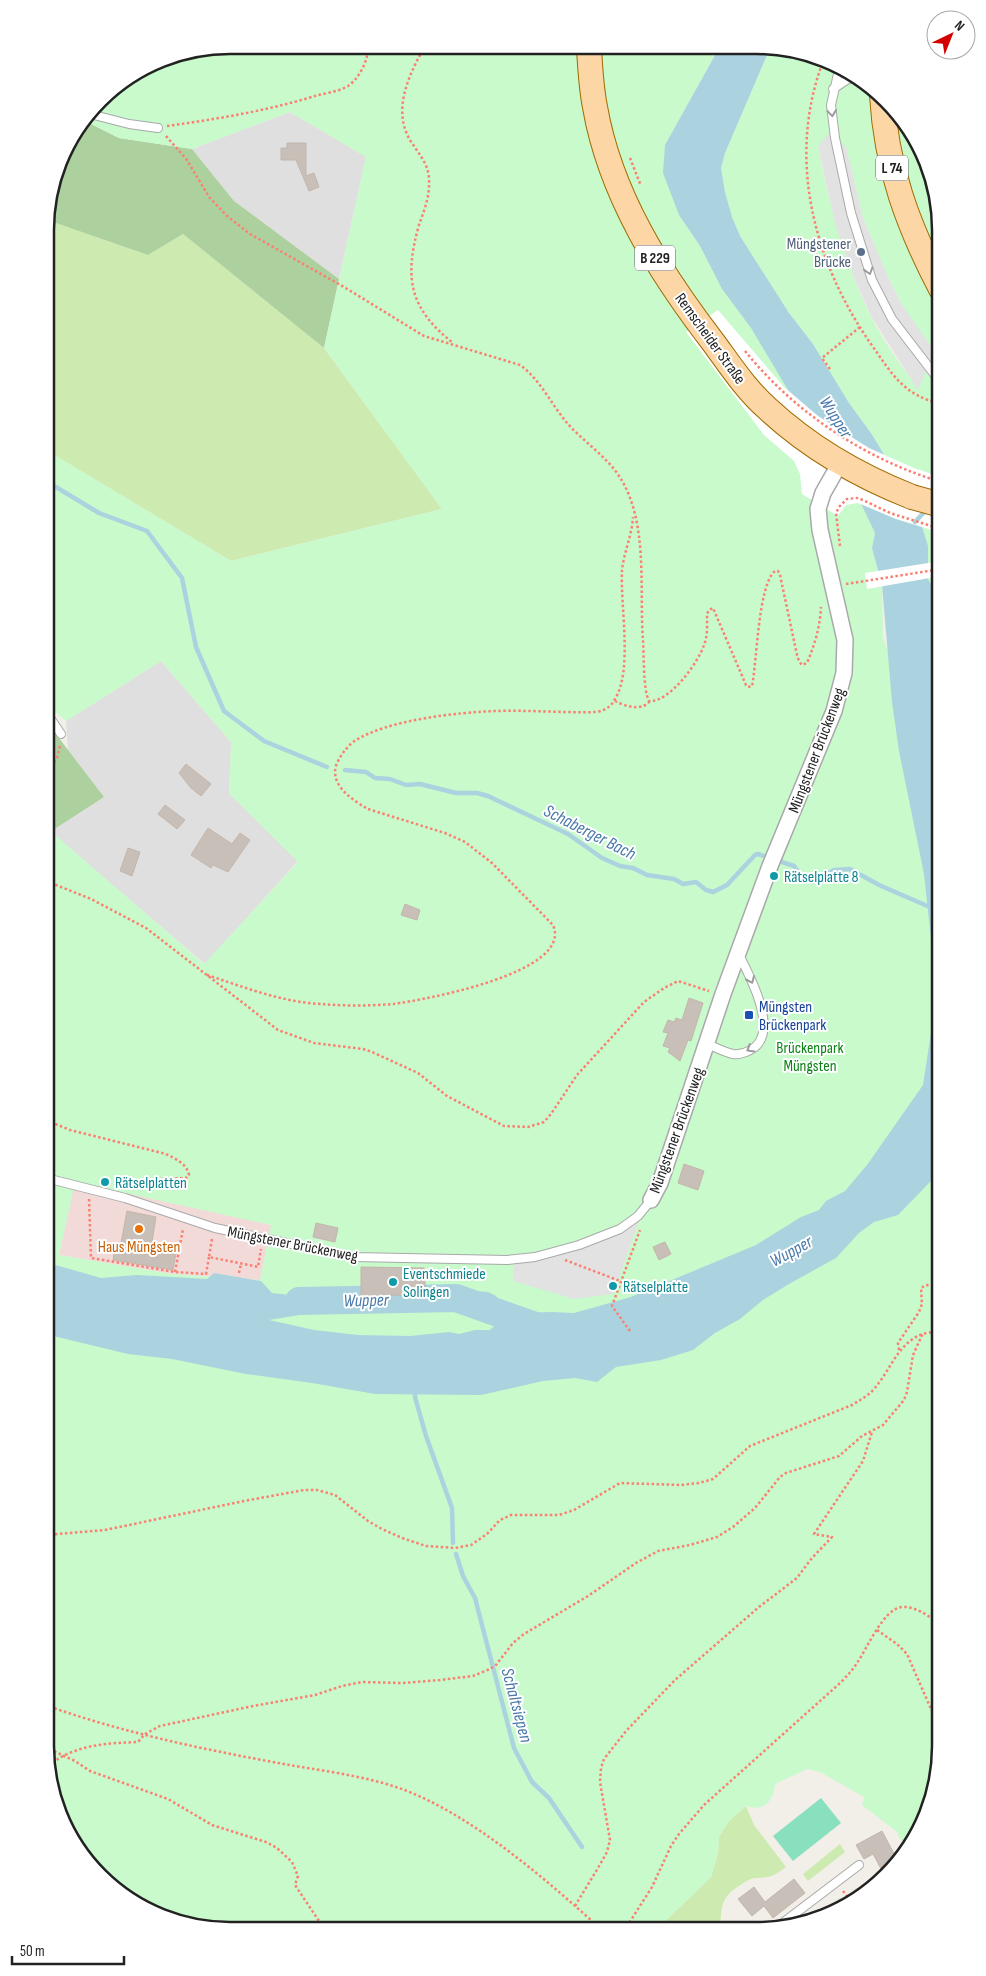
<svg xmlns="http://www.w3.org/2000/svg" width="986" height="1976" font-family="'Sofia Sans Condensed',sans-serif">
  <rect width="100%" height="100%" fill="#f2efe9"/>
  <!-- residential -->
  <g fill="#e0dfdf">
    <path d="M290,112L366,157L339,279L234,201L192,149Z"/>
    <path d="M161,661L231,742L229,793L298,861L205,964L50,832L104,797L68,750L66,721Z"/>
  </g>
  <!-- commercial -->
  <path fill="#f2dad9" d="M75,1181L272,1225L260,1280L172,1274L59,1255Z"/>
  <!-- grass -->
  <g fill="#cdebb0">
    <path d="M47,220L148,255L183,234L324,348L442,509L231,561L46,450Z"/>
    <path d="M746,1806L754,1825L786,1867C772,1877 773,1877 757,1878C750,1878 745,1882 739,1886C719,1898 722,1910 720,1931H655L711,1877L718,1853L719,1837L728,1822Z"/>
    <path d="M840,1844L845,1852L808,1881L803,1874Z"/>
    <path d="M840,1898L846,1906L816,1921L804,1923Z"/>
  </g>
  <!-- forest -->
  <g fill="#add19e">
    <path d="M85,121L119,138L192,149L234,201L339,279L324,348L183,234L148,255L47,220V206L64,148Z"/>
    <path d="M46,721L104,797L50,832L46,827Z"/>
  </g>
  <!-- park -->
  <g fill="#c8facc" fill-rule="evenodd">
    <path d="M229,45L719,48L665,145L679,215L700,246L722,289L751,328L840,460L875,533L872,548L882,585L883,638L916,728L941,858L930,1182L941,1165V1759L927,1817L915,1839L903,1844L896,1831L862,1805L864,1797L820,1772L807,1769L775,1784C774,1801 763,1812 746,1806L728,1822L719,1837L718,1853L711,1877L655,1931L205,1929L159,1917L108,1885L76,1849L55,1806L45,1747L46,827L204,964L298,862L229,793L231,742L161,661L66,721L46,704V450L231,561L442,509L324,348L366,157L290,112L192,149L119,138L85,121L108,91L159,59ZM75,1182L271,1225L260,1280L172,1274L59,1255Z"/>
    <path d="M770,48H792L838,64L845,68L842,77L852,74L878,91L910,127L931,170L941,229V361L902,305L888,277L863,218L846,147L818,146C829,204 844,261 870,315C883,341 901,365 918,389L923,375L930,366L941,368V660L936,643V593L928,579L927,546L916,507L871,433L849,403L813,344L789,313L740,236L732,217L725,192L721,168L725,153Z"/>
  </g>
  <!-- pitch -->
  <path fill="#88e0be" d="M821,1798L841,1823L793,1861L773,1836Z"/>
  <!-- parking -->
  <g fill="#e2e2e2">
    <path d="M828,134L846,147L863,218L888,277L902,305L941,361V368L931,366L924,375L918,390L871,316L855,280L836,227L818,146Z"/>
    <path d="M640,1218L613,1294L574,1299L513,1281L514,1262L543,1258Z"/>
  </g>
  <!-- water -->
  <g fill="#aad3df">
    <path d="M719,48H770L725,153L721,168L725,192L732,217L740,236L789,313L813,344L849,403L871,433L916,507L928,546V579L936,593V643L941,660V1165L930,1182L898,1215L874,1222L859,1233L836,1258L789,1284L763,1300L740,1319L715,1333L693,1350L661,1360L616,1367L597,1382L575,1378L543,1381L481,1395L375,1394L312,1383L246,1374L172,1359L128,1354L45,1334V1262L101,1278L137,1275L207,1279L214,1273L261,1281L272,1293L335,1300L336,1309L269,1320L314,1330L358,1335L410,1336L449,1332L459,1334L475,1330H490L506,1315L521,1313L552,1312L574,1313L631,1297L756,1245L801,1217L819,1210L826,1201L845,1191L867,1165L923,1085L931,1033L933,957L924,874L899,751L892,702L882,585L872,548L875,533L840,460L809,413L788,390L751,328L722,289L700,246L679,215L663,173L665,145Z"/>
    <path d="M447,1289L488,1292L496,1296L507,1309L494,1320L475,1316L443,1306Z"/>
  </g>
  <!-- pier -->
  <g fill="#fff">
    <path d="M718,310L784,387L818,416L869,448L914,468L941,477V533L896,519L858,503L846,505L838,516L802,494L800,474L794,461L764,435L686,332Z"/>
    <path d="M941,561V576L867,589L865,573Z"/>
  </g>
  <g fill="none" stroke-linecap="round" stroke-linejoin="round">
    <!-- stream -->
    <g stroke="#aad3df" stroke-width="4.5">
      <path d="M46,481L99,513L147,531L182,578L196,647L224,711L264,741L327,767"/>
      <path d="M915,522L927,509"/>
      <path d="M345,770L366,772L375,778L390,779L406,785L420,784L456,793H477L488,796L568,834L602,858L620,866L633,868L647,875L674,879L683,884L696,882L706,890L713,892L727,885L755,855L758,854L794,866L802,877L812,882L834,870L850,869L879,885L932,908"/>
      <path d="M415,1390V1397L426,1436L452,1508L453,1543"/>
      <path d="M456,1554L463,1576L475,1598L514,1748L532,1782L549,1798L582,1847"/>
    </g>
    <!-- river -->
    <path stroke="#aad3df" stroke-width="28" d="M299,1301L456,1298L541,1328"/>
  </g>
  <!-- building -->
  <g fill="#c7bfb8" stroke="#c4b6ab">
    <path d="M287,143H306V176L314,173L319,187L309,191L296,160H281V148H287Z"/>
    <path d="M186,764L211,784L201,796L191,788L179,773Z"/>
    <path d="M165,805L185,820L177,829L158,814Z"/>
    <path d="M208,828L232,844L240,833L250,840L228,872L213,865L211,868L191,855Z"/>
    <path d="M128,848L140,852L132,876L120,871Z"/>
    <path d="M405,904L420,910L417,920L401,915Z"/>
    <path d="M689,998L703,1003L691,1041L688,1040L680,1061L668,1052L670,1048L663,1046L668,1033L663,1032L668,1020L674,1022L676,1018L682,1020Z"/>
    <path d="M684,1164L704,1171L698,1190L678,1183Z"/>
    <path d="M127,1211L156,1217L152,1242H156L155,1249L176,1253L173,1270L113,1260L116,1243H121Z"/>
    <path d="M316,1223L338,1228L335,1242L313,1237Z"/>
    <path d="M665,1242L671,1254L659,1260L653,1247Z"/>
    <path d="M361,1267L424,1268L426,1296L391,1295V1300H375V1297L361,1296Z"/>
    <path d="M882,1831L899,1863L885,1876L873,1854L864,1859L856,1845Z"/>
    <path d="M794,1879L805,1893L773,1918L764,1906L752,1916L738,1899L754,1887L765,1902Z"/>
  </g>
  <g fill="none" stroke-linecap="round" stroke-linejoin="round">
    <!-- service casing -->
    <g stroke="#a9a9a9" stroke-width="10">
      <g id="service">
        <path d="M840,65L831,105L835,138L851,213L872,280L892,319L941,383"/>
        <path d="M833,89L848,79L860,78"/>
        <path d="M90,114L129,124L158,128"/>
        <path d="M46,712L61,734"/>
        <path d="M707,1044C715,1047 724,1052 733,1054C741,1055 748,1052 755,1047C778,1028 749,974 738,953"/>
        <path d="M46,1178L125,1198L215,1228L353,1257L507,1260L535,1257L579,1245L620,1229L638,1216L651,1200"/>
        <path d="M776,1928L859,1865"/>
      </g>
    </g>
    <!-- minor casing -->
    <g stroke="#a9a9a9" stroke-width="18">
      <path id="minor" d="M651,1200L660,1183L723,994L770,866L834,711L844,673L845,640L820,530L818,509L823,493L840,463"/>
    </g>
    <!-- primary casing -->
    <g stroke="#a06b00" stroke-width="26">
      <g id="primary">
        <path d="M589,47C590,67 591,87 595,107C610,194 660,273 713,342C730,365 746,390 768,409C810,448 859,476 912,497"/>
        <path d="M882,95C886,167 908,226 941,289"/>
      </g>
    </g>
    <!-- path -->
    <g stroke="#fa8072" stroke-width="2.5" stroke-dasharray="2.5 2.5" stroke-linecap="butt">
      <path d="M425,46C409,74 392,110 410,140C418,153 429,164 429,180C430,196 424,211 419,225C404,278 409,308 453,343"/>
      <path d="M824,59C786,156 813,261 871,344C892,374 903,395 941,404"/>
      <path d="M167,126C217,119 266,111 315,96C325,93 338,92 348,86C359,79 369,59 368,46"/>
      <path d="M166,136L187,160L209,197L227,216L250,234L344,287L424,336L520,365C541,380 552,406 568,424C584,442 606,456 619,476C649,521 639,589 643,640C644,654 643,690 649,701C669,703 698,663 704,645C708,635 707,624 707,614L709,610L713,608L746,685L748,687L752,686C757,662 758,585 775,571H778L780,575L797,655L799,661L802,665L807,663C815,644 820,627 821,607"/>
      <path d="M630,158L641,186"/>
      <path d="M745,351C795,413 865,459 941,482"/>
      <path d="M830,369L822,358L860,327"/>
      <path d="M931,402L939,395"/>
      <path d="M840,546L836,513L839,507L847,499L857,498L863,500L890,513L941,529"/>
      <path d="M846,584L941,569"/>
      <path d="M615,701C625,706 641,712 650,701"/>
      <path d="M46,775L57,758L60,745"/>
      <path d="M46,881L91,899L146,928L278,1030L314,1043L363,1049L372,1052L418,1073L447,1096L504,1126L528,1127L544,1122L551,1114L577,1075L644,1002L664,988L678,981L709,991"/>
      <path d="M207,975C244,987 281,1002 321,1004C344,1006 369,1006 393,1004C423,1000 574,973 553,925L492,863L465,842L445,833L368,809C352,800 328,784 337,763C341,755 346,748 353,742C385,720 459,712 497,711C531,710 564,713 597,712C605,710 611,707 615,699C633,670 620,605 622,570C624,552 632,535 633,517"/>
      <path d="M46,1120L70,1130L166,1154C176,1159 187,1164 189,1175L186,1178L161,1179L132,1189"/>
      <path d="M89,1199L91,1258L175,1272L206,1274L209,1257"/>
      <path d="M212,1239L209,1257L258,1267L261,1249"/>
      <path d="M565,1260L620,1281"/>
      <path d="M175,1272L183,1229"/>
      <path d="M239,1273L241,1264"/>
      <path d="M630,1331L612,1306L640,1230"/>
      <path d="M899,1350L898,1343L919,1312L922,1304L921,1288L926,1285L941,1286"/>
      <path d="M45,1535L105,1530L244,1501L304,1490H317L335,1495L368,1521L382,1529L402,1538L426,1546L455,1548L471,1545L487,1534L500,1520L511,1515H559L574,1510L620,1483L681,1485L699,1483L713,1479L750,1446L852,1405C860,1400 868,1396 874,1389C895,1365 901,1330 941,1332"/>
      <path d="M877,1630L897,1644L907,1654L941,1732"/>
      <path d="M45,1705C118,1731 196,1748 273,1762C314,1770 358,1774 399,1788C470,1813 547,1880 603,1931"/>
      <path d="M45,1747L75,1761L90,1771L168,1799L212,1825L266,1842L277,1848L292,1862L298,1876L295,1885L325,1930"/>
      <path d="M48,1765C54,1762 59,1758 65,1755C88,1744 112,1743 138,1742L145,1734L160,1726L253,1706L315,1695L342,1686L362,1682L403,1683L440,1680L473,1676L490,1669L496,1665L513,1643L524,1634L588,1596L636,1563L658,1551L690,1545L717,1537L733,1527L755,1508L780,1477L786,1473L839,1456L862,1436L883,1425L904,1400L907,1392L913,1355L923,1333"/>
      <path d="M843,1891L852,1903"/>
      <path d="M575,1906L598,1868L607,1852L610,1840L600,1782L601,1768L604,1759L626,1731L675,1680L759,1607L797,1578L812,1558L832,1537L814,1534L863,1461L872,1432"/>
      <path d="M624,1931L652,1887L671,1846L679,1834L704,1805L839,1684C846,1677 852,1671 857,1663C867,1649 883,1609 902,1607C916,1606 930,1617 941,1625"/>
    </g>
    <!-- service -->
    <use href="#service" stroke="#fff" stroke-width="8"/>
    <!-- minor -->
    <use href="#minor" stroke="#fff" stroke-width="15"/>
    <!-- primary -->
    <use href="#primary" stroke="#fcd6a4" stroke-width="24"/>
    <!-- primary-bridge casing -->
    <g stroke="#a06b00" stroke-width="26" stroke-linecap="butt">
      <path id="primary-bridge" d="M912,497L941,505"/>
    </g>
    <!-- primary-bridge -->
    <use href="#primary-bridge" stroke="#fcd6a4" stroke-width="24"/>
  </g>
  <!-- one-way arrows -->
  <defs><path id="oneway-chevron" d="M-2-3.5L2.5 0L-2 3.5" fill="none" stroke-width="1.6" stroke-linecap="round" stroke-linejoin="round" transform="scale(1.25)"/></defs>
  <g stroke="#9c9c9c">
    <use href="#oneway-chevron" transform="translate(832 113) rotate(84)"/>
    <use href="#oneway-chevron" transform="translate(869 271) rotate(73)"/>
    <use href="#oneway-chevron" transform="translate(751 980) rotate(66)"/>
    <use href="#oneway-chevron" transform="translate(750 1049) rotate(149)"/>
  </g>
  <!-- markers -->
  <circle fill="#5c6f8a" stroke="#fff" stroke-width="2" cx="861" cy="252" r="5"/>
  <g fill="#0f9aa8" stroke="#fff" stroke-width="2">
    <circle cx="774" cy="876" r="5"/>
    <circle cx="105" cy="1182" r="5"/>
    <circle cx="393" cy="1282" r="5"/>
    <circle cx="613" cy="1286" r="5"/>
  </g>
  <rect fill="#1a4fb4" stroke="#fff" stroke-width="2" x="744" y="1010" width="10" height="10" rx="2.5"/>
  <circle fill="#e8710a" stroke="#fff" stroke-width="2" cx="139" cy="1229" r="5"/>
  <g text-anchor="middle" stroke-width="4" stroke-linejoin="round" paint-order="stroke">
    <!-- shield labels -->
    <g fill="#fff" stroke="#646464" stroke-width="1">
      <rect x="876" y="155.5" width="32" height="25" rx="4"/>
      <rect x="635" y="245.5" width="40" height="25" rx="4"/>
    </g>
    <g font-size="15" font-weight="bold" fill="#222">
      <text x="892" y="173">L 74</text>
      <text x="655" y="263">B 229</text>
    </g>
    <!-- service labels -->
    <g font-size="16" fill="#4e5e75" stroke="#fff" text-anchor="end">
      <text x="851" y="249">Müngstener<tspan x="851" dy="18">Brücke</tspan></text>
    </g>
    <!-- street labels -->
    <g font-size="16" fill="#222" stroke="#fff">
      <text transform="translate(711 338) rotate(54)" y="6">Remscheider Straße</text>
      <text transform="translate(816 750) rotate(-69)" y="6">Müngstener Brückenweg</text>
      <text transform="translate(676 1130) rotate(-70)" y="6">Müngstener Brückenweg</text>
      <text transform="translate(293 1243) rotate(11)" y="6">Müngstener Brückenweg</text>
    </g>
    <!-- culture labels -->
    <g font-size="16" fill="#0d838f" stroke="#fff" text-anchor="start">
      <text x="784" y="882">Rätselplatte 8</text>
      <text x="115" y="1188">Rätselplatten</text>
      <text x="403" y="1279">Eventschmiede<tspan x="403" dy="18">Solingen</tspan></text>
      <text x="623" y="1292">Rätselplatte</text>
    </g>
    <!-- transit labels -->
    <g font-size="16" fill="#164399" stroke="#fff" text-anchor="start">
      <text x="759" y="1012">Müngsten<tspan x="759" dy="18">Brückenpark</tspan></text>
    </g>
    <!-- park labels -->
    <g font-size="16" fill="#0c8416" stroke="#fff">
      <text x="810" y="1053">Brückenpark<tspan x="810" dy="18">Müngsten</tspan></text>
    </g>
    <!-- food labels -->
    <g font-size="16" fill="#c56008" stroke="#fff">
      <text x="139" y="1252">Haus Müngsten</text>
    </g>
    <!-- water labels -->
    <g font-size="18" font-style="italic" fill="#4a7aab" stroke="#fff">
      <text transform="translate(836 417) rotate(58)" y="6">Wupper</text>
      <text transform="translate(590 832) rotate(27)" y="6">Schaberger Bach</text>
      <text transform="translate(791 1251) rotate(-29)" y="6">Wupper</text>
      <text transform="translate(366 1300) rotate(-1)" y="6">Wupper</text>
      <text transform="translate(517 1705) rotate(75)" y="6">Schaltsiepen</text>
    </g>
  </g>
  <!-- crop -->
  <path d="M0 0H986V1976H0ZM230 54H756A176 176 0 0 1 932 230V1746A176 176 0 0 1 756 1922H230A176 176 0 0 1 54 1746V230A176 176 0 0 1 230 54Z" fill="#fff" fill-rule="evenodd"/>
  <path fill="none" stroke="#222" stroke-width="2.5" d="M230 54H756A176 176 0 0 1 932 230V1746A176 176 0 0 1 756 1922H230A176 176 0 0 1 54 1746V230A176 176 0 0 1 230 54Z"/>
  <!-- north arrow -->
  <g transform="translate(951 35) rotate(43)"><circle r="24" fill="#ffffff" stroke="#a7a7a7"/>
  <path d="M0-4L9 19L0 12L-9 19Z" fill="#d40000"/>
  <text y="-8" font-size="14" font-weight="bold" text-anchor="middle" fill="#222222">N</text>
  </g>
  <!-- scale -->
  <path d="M12 1956v8h112v-8" fill="none" stroke="#222222" stroke-width="2.5"/>
  <text x="20" y="1956" font-size="15" fill="#222222" stroke="#ffffff" stroke-width="4" paint-order="stroke">50 m</text>
</svg>
